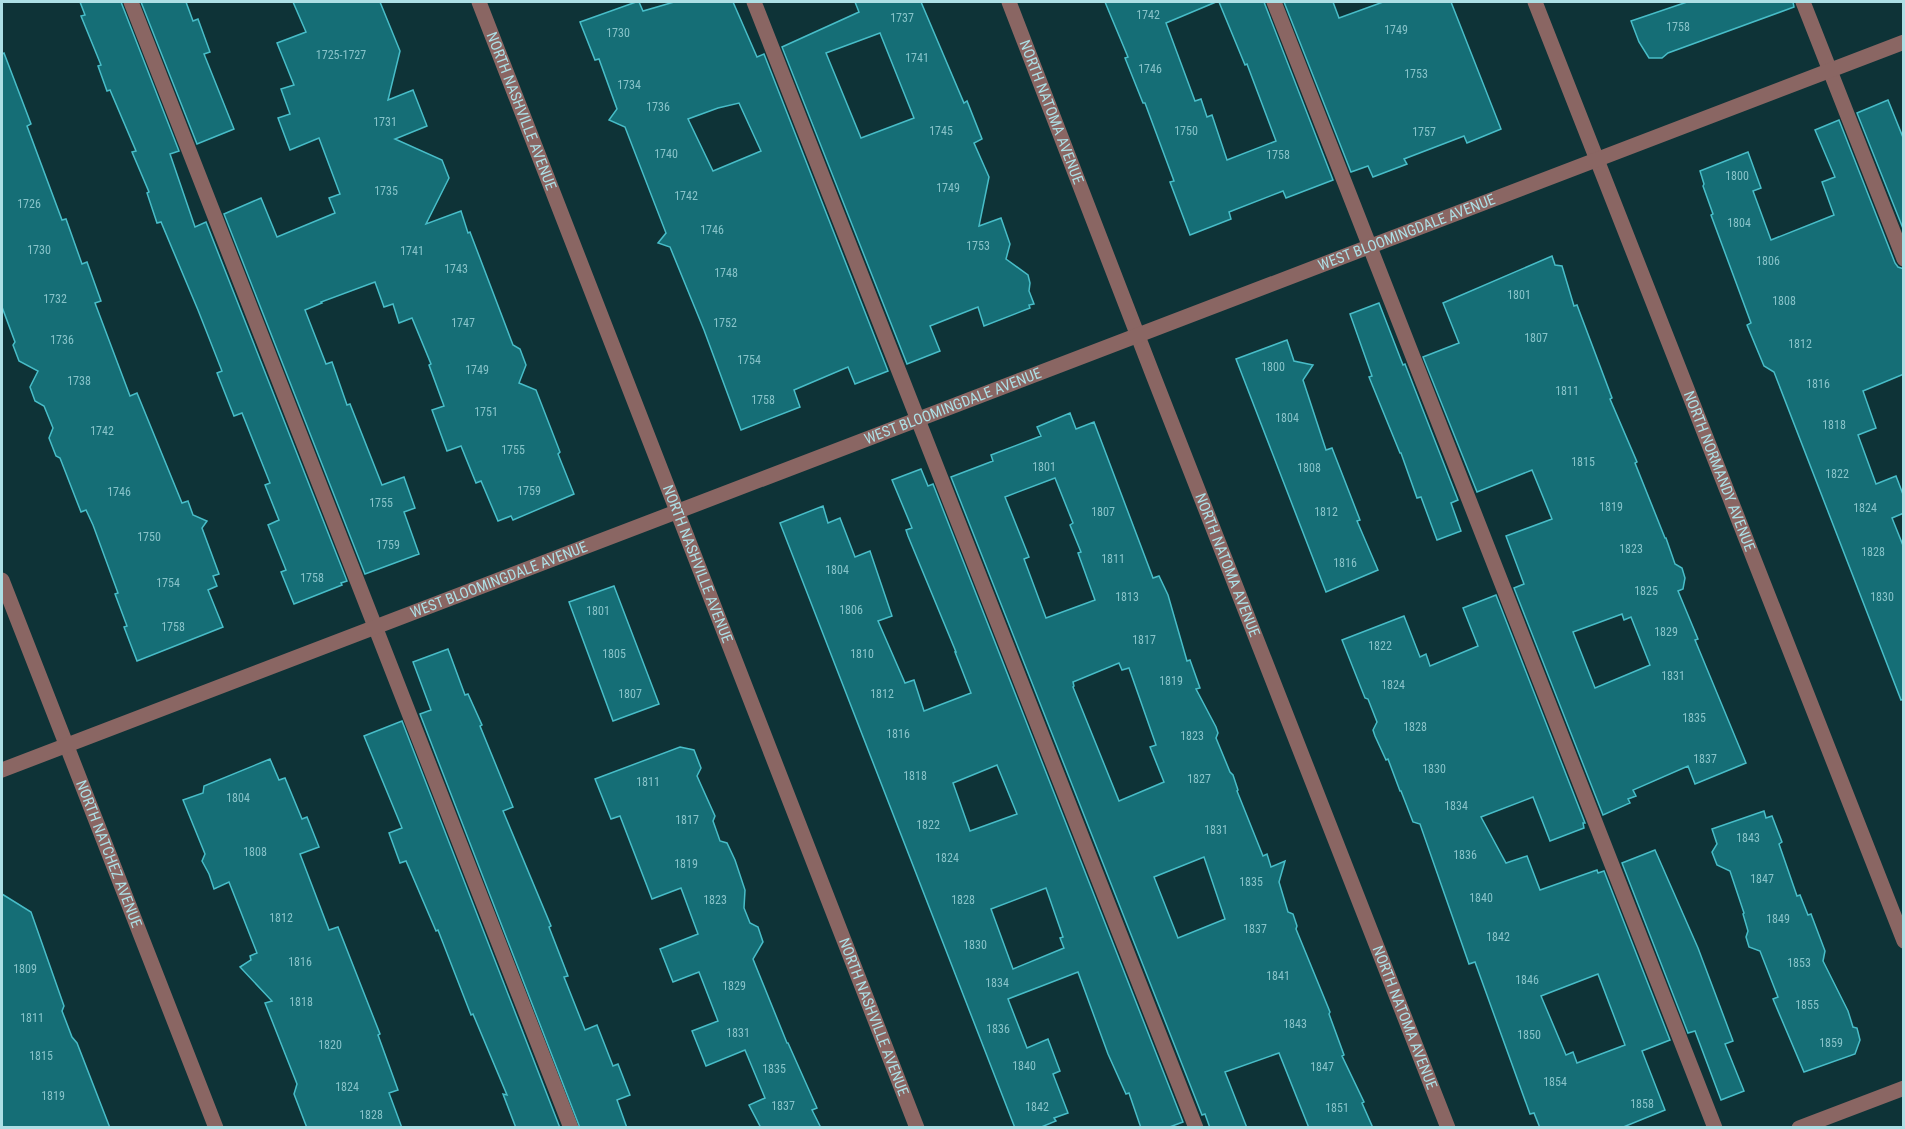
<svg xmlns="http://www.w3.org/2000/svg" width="1905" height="1129" font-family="'Roboto Condensed',sans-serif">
  <rect width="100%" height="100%" fill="#0e3337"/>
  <!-- building -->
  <g fill="#156e76" stroke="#48bdc8" stroke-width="1.5" fill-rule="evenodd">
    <path d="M80,2H121L179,151L170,154L195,227L206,222L347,581L341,583L342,585L294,604L281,572L286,570L268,525L279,520L265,485L270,483L242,413L234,416L217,373L222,371L198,310L161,222L157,223L147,193L149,192L132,152L136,151L110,90L107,91L98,66L101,65L81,16L85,15Z"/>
    <path d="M141,2H186L193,21L198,19L210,52L204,54L234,129L197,144Z"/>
    <path d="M293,2H380L400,51L388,100L413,90L427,126L395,139L442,160L449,178L426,224L461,211L468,233L470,232L513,345L520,349L526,365L519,383L536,390L560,452L558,454L574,494L513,520L511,516L498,521L481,481L476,483L461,446L447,451L432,410L444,406L429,365L431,364L412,318L399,323L393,304L384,307L375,282L321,302L322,303L305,310L326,364L332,362L347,405L350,404L382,485L404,477L415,508L404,512L419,554L365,574L224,214L261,198L277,237L335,213L329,198L340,194L319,138L290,150L278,118L290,114L281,89L294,85L277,43L306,32Z"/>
    <path d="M636,2H639L643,11L674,2H733L757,57L764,54L888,371L855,384L848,367L794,390L800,407L741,430L704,330L670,247L658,243L666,233L625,127L609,120L617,109L599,59L595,60L580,22ZM739,103L761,151L713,171L688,119L718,108Z"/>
    <path d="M855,2H921L964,103L967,101L982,139L974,143L989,177L979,226L1001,218L1010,244L1006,259L1028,275L1030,283L1029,291L1034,304L1029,305L1030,308L984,326L978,307L930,326L940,351L907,364L782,47L859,12ZM880,33L914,118L861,138L826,53Z"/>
    <path d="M1105,2H1216L1166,23L1195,101L1201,99L1207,117L1212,115L1227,160L1276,141L1247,64L1245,65L1219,2H1264L1333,180L1286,198L1283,191L1229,212L1231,219L1190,235L1170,182L1174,181L1145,103H1143L1125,58L1128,57Z"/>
    <path d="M1284,2H1333L1339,18L1383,2H1451L1501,129L1467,143L1464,136L1404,159L1407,164L1373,177L1368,166L1351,172Z"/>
    <path d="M1687,2H1793L1794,7L1668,53L1662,58H1649L1639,42L1631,21Z"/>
    <path d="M4,53L31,124L27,126L62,220L66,219L82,264L87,262L101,301L95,303L130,396L137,393L182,503L188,501L193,515L207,521L202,528L219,574L213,576L217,586L208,590L223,627L137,661L124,627L127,626L115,594L118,593L93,525L86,510L81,512L60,458L56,456L49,438L53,428L44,406L35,401L30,387L38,371L19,361L13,345L15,342L2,307V54Z"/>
    <path d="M1888,100L1904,140V231L1857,113Z"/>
    <path d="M1839,120L1895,263L1898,267L1904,269V374L1863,391L1876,428L1858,435L1876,484L1896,476L1904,497V513L1892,518L1904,548V699L1901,700L1774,372L1764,366L1747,325L1751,323L1711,215L1713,214L1703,186L1704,184L1700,171L1748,152L1761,188L1753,191L1771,240L1834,215L1822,182L1835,177L1815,130Z"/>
    <path d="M1552,256L1555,265L1562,266L1574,306L1577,305L1612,398L1610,399L1637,462L1635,463L1665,538H1666L1675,564L1682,568L1685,578L1683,589L1678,591L1698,639L1695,640L1746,763L1695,784L1688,766L1633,790L1636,796L1628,799L1630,803L1603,815L1514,588L1524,584L1506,536L1552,519L1532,470L1477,492L1423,357L1459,343L1443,303ZM1622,614L1624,620L1631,617L1650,665L1595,688L1573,632Z"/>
    <path d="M1379,303L1403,365L1405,364L1458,500L1451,503L1461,531L1437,540L1421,497L1417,498L1401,453H1400L1369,377L1372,376L1350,314Z"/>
    <path d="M1287,340L1294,361L1313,365L1303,380L1326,450L1332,448L1360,520L1357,521L1378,570L1326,592L1236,359Z"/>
    <path d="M1070,413L1076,429L1094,422L1153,578L1159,576L1168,595L1187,661L1190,660L1200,688L1196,689L1216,727L1218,733L1216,738L1230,772L1233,775L1238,790L1237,791L1263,856L1267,854L1271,867L1285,861L1279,882L1288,912L1293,914L1297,926L1296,929L1330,1012L1329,1014L1344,1055L1342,1056L1364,1102L1362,1103L1373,1128H1309L1279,1053L1225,1072L1247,1128H1210L1205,1114L1202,1115L951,477L993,461L991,455L1041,436L1037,427ZM1055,478L1073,523L1070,525L1081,552L1078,553L1095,600L1046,618L1024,559L1029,557L1005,497ZM1119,663L1122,670L1129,668L1156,745L1150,747L1164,782L1119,801L1073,687L1074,686L1073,682ZM1204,857L1225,919L1178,938L1154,877Z"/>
    <path d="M921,469L928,486L933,484L1183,1122L1167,1128H1141L1129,1093L1126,1094L1108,1054L1078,972L1008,999L1027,1048L1048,1039L1060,1071L1053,1074L1068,1113L1054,1118L1056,1121L1039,1128H1015L780,523L823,506L828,523L840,518L855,557L870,551L892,616L878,621L905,683L914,680L924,711L971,693L955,652H956L908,536L906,530L912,528L892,480ZM997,765L1017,814L970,831L953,783ZM1046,888L1063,937L1060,938L1064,948L1013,969L991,909Z"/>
    <path d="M614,586L659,704L613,721L569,602Z"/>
    <path d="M1496,595L1585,823H1583L1584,828L1550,841L1533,797L1481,817L1506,863L1527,856L1540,890L1597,870L1598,873L1604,871L1670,1040L1642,1051L1665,1110L1621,1128H1540L1534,1113L1530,1114L1475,962L1469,964L1420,824L1413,822L1401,791H1400L1388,759L1386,760L1375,736L1373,730L1377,722L1368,699L1365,698L1342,640L1404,616L1420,657L1426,654L1430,666L1478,646L1463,608ZM1598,974L1625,1045L1577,1063L1573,1052L1566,1055L1541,996Z"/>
    <path d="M448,649L465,695L468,694L482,725L480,726L513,807L503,811L551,926L549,927L568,976L564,977L585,1030L597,1025L613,1066L618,1064L630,1095L617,1100L627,1128H580L420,714L431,710L413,662Z"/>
    <path d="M402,721L560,1128H516L503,1094L507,1095L473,1014L471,1015L438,930L436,931L406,861L400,863L389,833L402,828L364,736Z"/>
    <path d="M680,747L694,750L701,768L697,776L715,816L713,821L720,841L727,843L735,860L745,890L744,908L750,923L758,927L763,942L753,959L787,1043H788L817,1108L812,1110L821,1128H761L749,1105L765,1098L745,1050L706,1066L692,1031L718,1021L699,972L673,982L660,949L698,934L681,888L652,899L620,816L611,819L595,779Z"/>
    <path d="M270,759L279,780L285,778L302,819L307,817L319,847L300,854L329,930L338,927L380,1034L378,1035L398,1090L389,1093L402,1128H307L294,1094L297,1084L265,1003L272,1001L240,967L251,960L250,956L257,953L229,882L214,889L209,874L202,861L205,854L183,800L203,793L204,786Z"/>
    <path d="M1764,811L1766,818L1772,816L1782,842L1779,844L1797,896L1800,895L1808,915L1811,914L1825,951L1823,961L1848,1011L1853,1027L1857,1028L1860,1040L1855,1054L1804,1072L1773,999L1778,997L1760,951L1749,947L1746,937L1748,931L1743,914L1744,913L1730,871L1717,865L1712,852L1717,844L1712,829Z"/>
    <path d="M1655,850L1698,948L1733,1041L1725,1044L1744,1091L1721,1100L1695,1031L1688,1033L1622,863Z"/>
    <path d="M2,894L31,912L64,1006L62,1011L72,1037L77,1043L110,1128H2Z"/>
  </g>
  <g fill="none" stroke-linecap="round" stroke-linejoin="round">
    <!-- minor -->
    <g stroke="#8a6663" stroke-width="15">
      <path d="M131,2L571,1128"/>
      <path id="s1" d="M479,2L917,1128"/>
      <path d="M754,2L1196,1128"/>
      <path id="s2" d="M1009,2L1153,375L1448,1128"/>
      <path d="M1274,2L1715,1128"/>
      <path id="s3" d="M1535,2L1904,941"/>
      <path d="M1803,2L1904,259"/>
      <path id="s4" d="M2,580L216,1128"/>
      <path id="s5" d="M2,770L1904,42"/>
      <path d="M1799,1128L1904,1088"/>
    </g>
  </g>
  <g text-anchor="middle" stroke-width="4.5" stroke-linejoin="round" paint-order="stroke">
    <!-- number labels -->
    <g font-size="12" fill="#87c3c9">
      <text x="1148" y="19">1742</text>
      <text x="902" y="22">1737</text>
      <text x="1678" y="31">1758</text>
      <text x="1396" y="34">1749</text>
      <text x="618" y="37">1730</text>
      <text x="341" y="59">1725-1727</text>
      <text x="917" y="62">1741</text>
      <text x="1150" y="73">1746</text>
      <text x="1416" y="78">1753</text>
      <text x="629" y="89">1734</text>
      <text x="658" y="111">1736</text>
      <text x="385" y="126">1731</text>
      <text x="941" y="135">1745</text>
      <text x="1186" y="135">1750</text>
      <text x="1424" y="136">1757</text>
      <text x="666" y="158">1740</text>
      <text x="1278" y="159">1758</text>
      <text x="1737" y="180">1800</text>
      <text x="948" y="192">1749</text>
      <text x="386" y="195">1735</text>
      <text x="686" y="200">1742</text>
      <text x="29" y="208">1726</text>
      <text x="1739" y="227">1804</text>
      <text x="712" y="234">1746</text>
      <text x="978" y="250">1753</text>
      <text x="39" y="254">1730</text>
      <text x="412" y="255">1741</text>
      <text x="1768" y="265">1806</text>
      <text x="456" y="273">1743</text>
      <text x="726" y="277">1748</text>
      <text x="1519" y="299">1801</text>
      <text x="55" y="303">1732</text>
      <text x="1784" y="305">1808</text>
      <text x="463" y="327">1747</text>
      <text x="725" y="327">1752</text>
      <text x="1536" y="342">1807</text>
      <text x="62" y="344">1736</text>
      <text x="1800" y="348">1812</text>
      <text x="749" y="364">1754</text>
      <text x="1273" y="371">1800</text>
      <text x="477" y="374">1749</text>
      <text x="79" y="385">1738</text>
      <text x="1818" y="388">1816</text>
      <text x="1567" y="395">1811</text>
      <text x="763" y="404">1758</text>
      <text x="486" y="416">1751</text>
      <text x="1287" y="422">1804</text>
      <text x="1834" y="429">1818</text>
      <text x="102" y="435">1742</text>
      <text x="513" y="454">1755</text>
      <text x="1583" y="466">1815</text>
      <text x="1044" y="471">1801</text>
      <text x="1309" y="472">1808</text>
      <text x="1837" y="478">1822</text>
      <text x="529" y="495">1759</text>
      <text x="119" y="496">1746</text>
      <text x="381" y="507">1755</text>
      <text x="1611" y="511">1819</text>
      <text x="1865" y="512">1824</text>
      <text x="1103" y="516">1807</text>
      <text x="1326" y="516">1812</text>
      <text x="149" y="541">1750</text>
      <text x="388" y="549">1759</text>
      <text x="1631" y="553">1823</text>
      <text x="1873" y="556">1828</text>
      <text x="1113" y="563">1811</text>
      <text x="1345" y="567">1816</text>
      <text x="837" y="574">1804</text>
      <text x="312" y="582">1758</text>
      <text x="168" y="587">1754</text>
      <text x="1646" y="595">1825</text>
      <text x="1127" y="601">1813</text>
      <text x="1882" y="601">1830</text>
      <text x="851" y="614">1806</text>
      <text x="598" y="615">1801</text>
      <text x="173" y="631">1758</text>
      <text x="1666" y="636">1829</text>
      <text x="1144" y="644">1817</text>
      <text x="1380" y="650">1822</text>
      <text x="614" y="658">1805</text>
      <text x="862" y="658">1810</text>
      <text x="1673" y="680">1831</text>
      <text x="1171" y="685">1819</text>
      <text x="1393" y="689">1824</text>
      <text x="630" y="698">1807</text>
      <text x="882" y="698">1812</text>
      <text x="1694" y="722">1835</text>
      <text x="1415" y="731">1828</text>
      <text x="898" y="738">1816</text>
      <text x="1192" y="740">1823</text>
      <text x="1705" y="763">1837</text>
      <text x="1434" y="773">1830</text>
      <text x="915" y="780">1818</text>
      <text x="1199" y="783">1827</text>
      <text x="648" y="786">1811</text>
      <text x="238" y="802">1804</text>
      <text x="1456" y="810">1834</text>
      <text x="687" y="824">1817</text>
      <text x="928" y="829">1822</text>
      <text x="1216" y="834">1831</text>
      <text x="1748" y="842">1843</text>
      <text x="255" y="856">1808</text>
      <text x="1465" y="859">1836</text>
      <text x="947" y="862">1824</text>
      <text x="686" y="868">1819</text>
      <text x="1762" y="883">1847</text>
      <text x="1251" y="886">1835</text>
      <text x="1481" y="902">1840</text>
      <text x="715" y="904">1823</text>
      <text x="963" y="904">1828</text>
      <text x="281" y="922">1812</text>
      <text x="1778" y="923">1849</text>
      <text x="1255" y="933">1837</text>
      <text x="1498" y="941">1842</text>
      <text x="975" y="949">1830</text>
      <text x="300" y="966">1816</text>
      <text x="1799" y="967">1853</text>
      <text x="25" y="973">1809</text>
      <text x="1278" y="980">1841</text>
      <text x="1527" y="984">1846</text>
      <text x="997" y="987">1834</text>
      <text x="734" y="990">1829</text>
      <text x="301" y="1006">1818</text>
      <text x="1807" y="1009">1855</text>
      <text x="32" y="1022">1811</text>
      <text x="1295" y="1028">1843</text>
      <text x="998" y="1033">1836</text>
      <text x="738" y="1037">1831</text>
      <text x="1529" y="1039">1850</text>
      <text x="1831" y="1047">1859</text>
      <text x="330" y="1049">1820</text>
      <text x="41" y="1060">1815</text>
      <text x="1024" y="1070">1840</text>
      <text x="1322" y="1071">1847</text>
      <text x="774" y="1073">1835</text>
      <text x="1555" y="1086">1854</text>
      <text x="347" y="1091">1824</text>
      <text x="53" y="1100">1819</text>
      <text x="1642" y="1108">1858</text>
      <text x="783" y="1110">1837</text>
      <text x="1037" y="1111">1842</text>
      <text x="1337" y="1112">1851</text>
      <text x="371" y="1119">1828</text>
    </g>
    <!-- street labels -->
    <g font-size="15" fill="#addfe5" stroke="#03292c">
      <text dy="5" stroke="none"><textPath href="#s1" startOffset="117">NORTH NASHVILLE AVENUE</textPath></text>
      <text dy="5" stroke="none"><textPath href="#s2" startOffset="118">NORTH NATOMA AVENUE</textPath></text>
      <text dy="5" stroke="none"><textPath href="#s5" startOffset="1504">WEST BLOOMINGDALE AVENUE</textPath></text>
      <text dy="5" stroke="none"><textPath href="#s5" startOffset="1018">WEST BLOOMINGDALE AVENUE</textPath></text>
      <text dy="5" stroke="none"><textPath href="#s3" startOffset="504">NORTH NORMANDY AVENUE</textPath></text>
      <text dy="5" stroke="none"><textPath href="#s1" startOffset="603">NORTH NASHVILLE AVENUE</textPath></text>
      <text dy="5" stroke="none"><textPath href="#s2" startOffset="604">NORTH NATOMA AVENUE</textPath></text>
      <text dy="5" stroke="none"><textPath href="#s5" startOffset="532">WEST BLOOMINGDALE AVENUE</textPath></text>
      <text dy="5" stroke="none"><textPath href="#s4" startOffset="294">NORTH NATCHEZ AVENUE</textPath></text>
      <text dy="5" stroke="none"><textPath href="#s1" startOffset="1089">NORTH NASHVILLE AVENUE</textPath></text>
      <text dy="5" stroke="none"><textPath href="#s2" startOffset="1090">NORTH NATOMA AVENUE</textPath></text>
    </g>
  </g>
  <!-- border -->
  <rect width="1905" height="1129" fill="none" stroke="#addfe5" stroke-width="6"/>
</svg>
